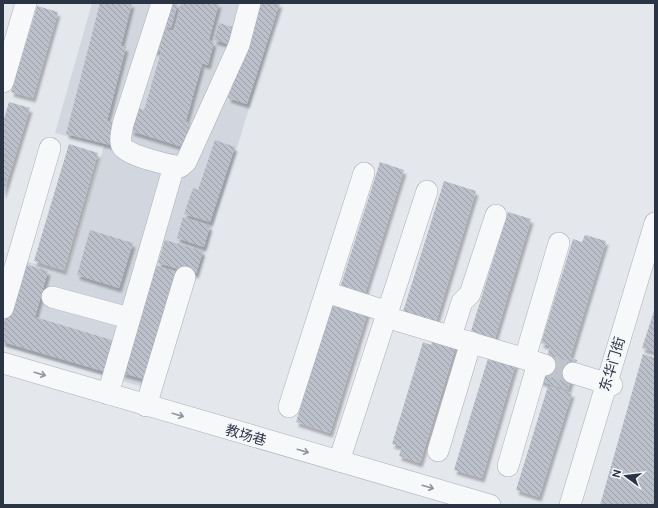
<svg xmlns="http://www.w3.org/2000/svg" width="658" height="508" font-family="Ubuntu,'Noto Sans SC',sans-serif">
  <defs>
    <pattern id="building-back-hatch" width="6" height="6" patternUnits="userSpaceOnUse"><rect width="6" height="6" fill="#bbc0ca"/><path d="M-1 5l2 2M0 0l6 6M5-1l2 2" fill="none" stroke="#989da6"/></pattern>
    <filter id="shadow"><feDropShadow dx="2.5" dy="4.5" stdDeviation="1" flood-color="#0004"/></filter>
  </defs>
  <rect width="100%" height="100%" fill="#e4e7ec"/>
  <!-- built -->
  <path fill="#d2d6de" d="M92,3H281L198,276L190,274L156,391L3,346V321L21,260L67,273L104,146L55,133Z"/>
  <!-- building -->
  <g fill="url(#building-back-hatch)" filter="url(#shadow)">
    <path d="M100,3H132L121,46L126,47L107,121L115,123L110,145L66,134Z"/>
    <path d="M169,3H178L171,28L163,26Z"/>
    <path d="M181,3H219L209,40L187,34L214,42L208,65L185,58L202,64L186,121L166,116L190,123L183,147L131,131L138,108L144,110L161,52L154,50L161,28L174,31Z"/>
    <path d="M259,3H280L247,104L228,98Z"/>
    <path d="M37,6L58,12L33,98L11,92Z"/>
    <path d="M219,23L236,28L232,45L214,40Z"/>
    <path d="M9,102L30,108L3,195V122Z"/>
    <path d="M215,140L235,147L210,222L184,214L193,188L198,190Z"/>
    <path d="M69,144L98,153L64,270L34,261Z"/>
    <path d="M380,162L404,170L364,296L340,288Z"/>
    <path d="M444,181L476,191L435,325L402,315Z"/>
    <path d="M508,212L531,219L495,338L471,331Z"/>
    <path d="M183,217L210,226L204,247L177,238Z"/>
    <path d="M90,230L133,243L119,288L77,275Z"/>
    <path d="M585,235L606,241L570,358L577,360L568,390L540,381L550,346L541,343L573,239L582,242Z"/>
    <path d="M165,240L203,251L196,274L158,263Z"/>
    <path d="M21,263L48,271L35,317L115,341L106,372L3,342V324Z"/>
    <path d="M154,265L180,273L148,380L122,373Z"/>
    <path d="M333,300L368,311L330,433L296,422Z"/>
    <path d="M655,308V352L642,348Z"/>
    <path d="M434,335L457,342L420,463L399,456L402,446L392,444L423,342L431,345Z"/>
    <path d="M643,354L655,358V505H600Z"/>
    <path d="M489,355L516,363L482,478L454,470Z"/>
    <path d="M548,386L572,393L539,497L516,490Z"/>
  </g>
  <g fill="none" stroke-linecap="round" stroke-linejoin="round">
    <!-- minor-tunnel -->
    <path stroke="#bfc3cb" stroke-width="21" stroke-dasharray="21 10" stroke-linecap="butt" d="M545,365L573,373"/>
    <!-- minor casing -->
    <g stroke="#a9aeb7" stroke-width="22">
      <g id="minor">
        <path d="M162,3L123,124C122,131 119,140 122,146C128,156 169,165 180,167L186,162L239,45L250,3"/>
        <path d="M3,82L26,3"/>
        <path d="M326,292L388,312"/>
        <path d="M52,297L129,318"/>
        <path d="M3,308L50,148"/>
        <path d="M386,317L545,365"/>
        <path d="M451,336L462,302L470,294L496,215"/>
        <path d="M525,358L559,243"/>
        <path d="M3,363L490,505"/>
        <path d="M573,373L612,385"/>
        <path d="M108,394L174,166"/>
        <path d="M146,406L185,277"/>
        <path d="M289,407L364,173"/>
        <path d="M438,451L471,342"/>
        <path d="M339,461L427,191"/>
        <path d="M508,466L538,363"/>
        <path d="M570,505L655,223"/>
      </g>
    </g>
    <!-- minor -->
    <use href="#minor" stroke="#f7f8fa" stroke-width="21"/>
  </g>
  <!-- one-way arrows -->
  <defs><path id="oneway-shaft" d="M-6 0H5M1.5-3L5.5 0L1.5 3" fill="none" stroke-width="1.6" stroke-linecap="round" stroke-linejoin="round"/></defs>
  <g stroke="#9196a0">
    <use href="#oneway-shaft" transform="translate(40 374) rotate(16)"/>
    <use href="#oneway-shaft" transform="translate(178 415) rotate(16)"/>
    <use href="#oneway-shaft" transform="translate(303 451) rotate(16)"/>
    <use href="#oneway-shaft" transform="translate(428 487) rotate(16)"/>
  </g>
  <g text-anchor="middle" stroke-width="3" stroke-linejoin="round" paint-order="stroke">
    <!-- street labels -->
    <g font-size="14" fill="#2b3445" stroke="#f4f6f9">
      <text transform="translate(612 364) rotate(-73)" y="5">东华门街</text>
      <text transform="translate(246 435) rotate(16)" y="5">教场巷</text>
    </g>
  </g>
  <!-- border -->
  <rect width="658" height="508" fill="none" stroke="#2b3445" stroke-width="8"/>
  <!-- north arrow -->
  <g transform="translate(626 476) rotate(285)" stroke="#f4f6f9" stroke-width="3" paint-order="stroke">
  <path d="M0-3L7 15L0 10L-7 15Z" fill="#2b3445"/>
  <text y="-6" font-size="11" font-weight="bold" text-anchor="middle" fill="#2b3445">N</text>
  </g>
</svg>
